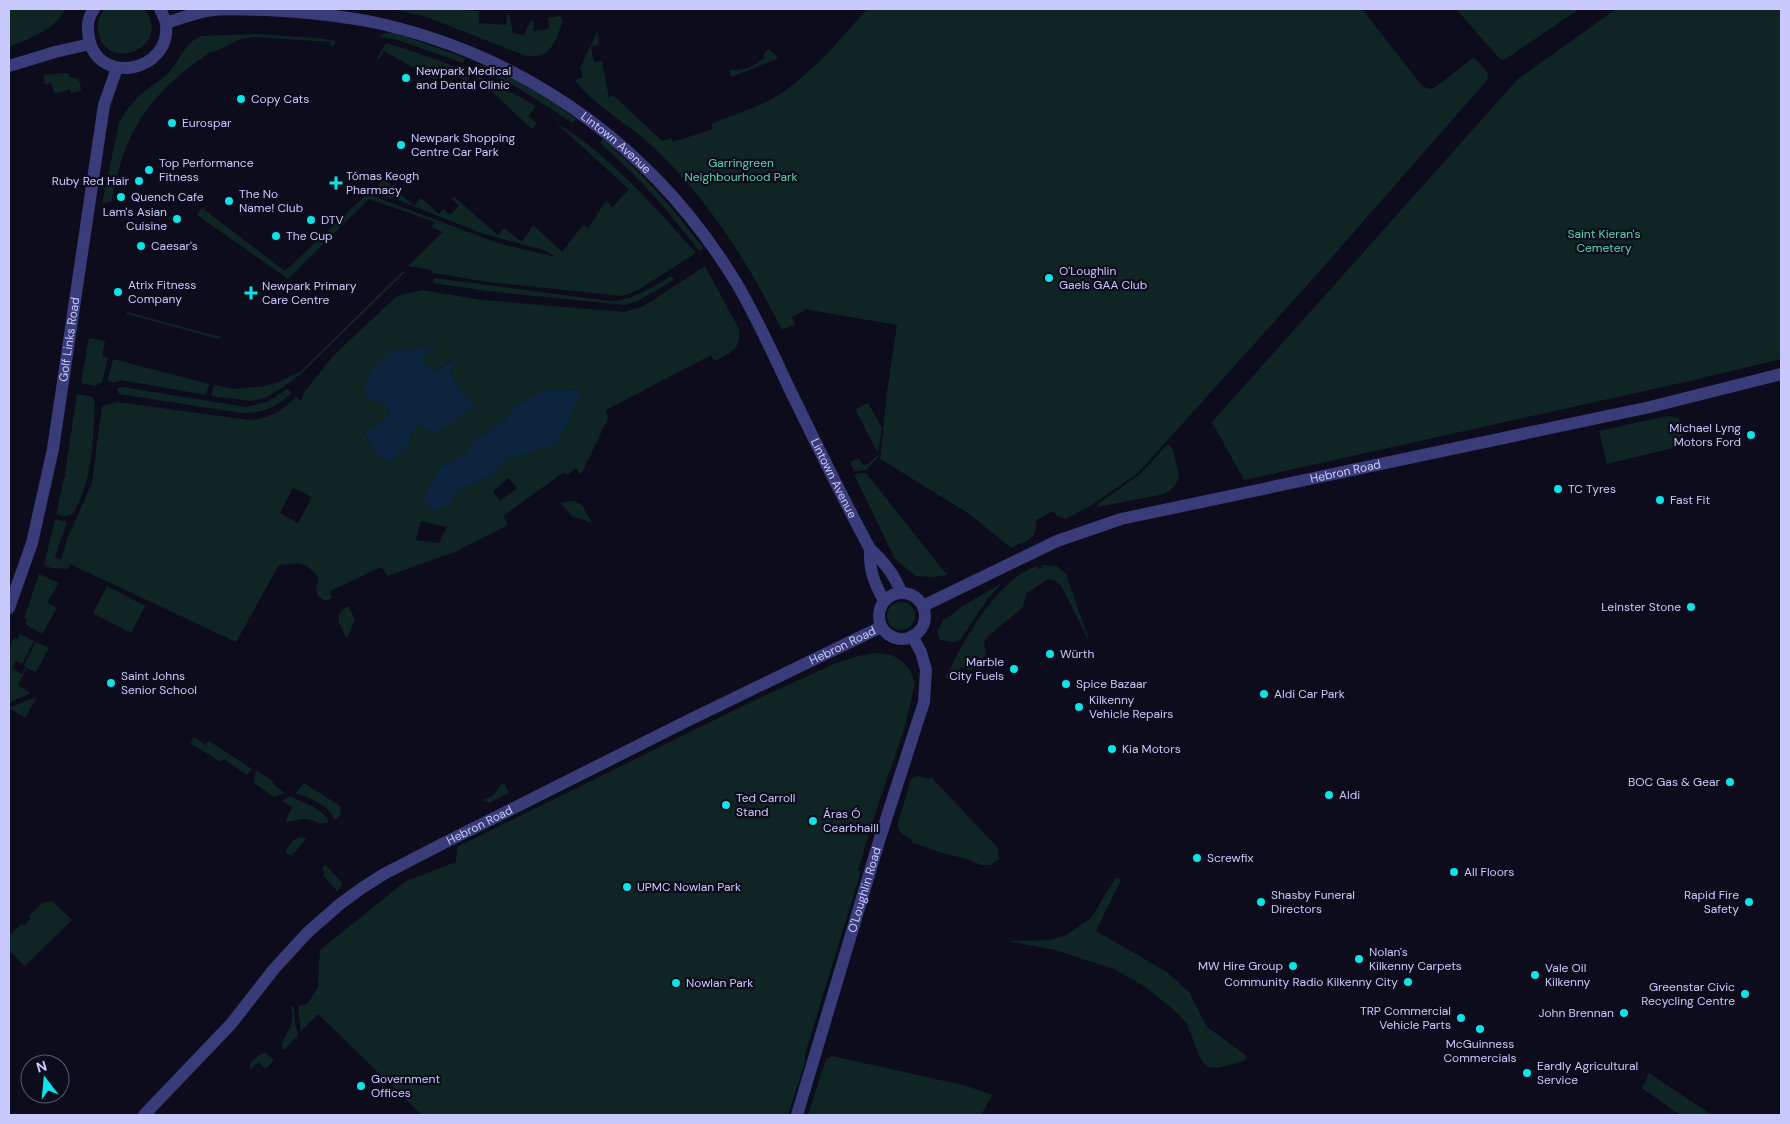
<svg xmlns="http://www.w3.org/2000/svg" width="1790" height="1124" font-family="'DM Sans',sans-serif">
  <rect width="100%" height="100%" fill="#0d0c1c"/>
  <!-- green -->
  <g fill="#0f2523" fill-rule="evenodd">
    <path d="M9,9H65C56,30 29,38 9,47Z"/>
    <path d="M105,9H144C175,47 104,76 98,30C97,22 100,14 105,9Z"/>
    <path d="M392,9H443L479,11V23L506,25L507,13L510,17L513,33L524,35L530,22L533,20L534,31L549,29L548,18L560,16L563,22C554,42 552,59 526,56L427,17Z"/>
    <path d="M867,9H1362L1422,86L1430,89L1437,86L1474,57L1487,72L1488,79L1311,281L1138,473L1093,504L1066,519L1057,516L1053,511L1036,520C1038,540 1027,540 1011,548L968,513L880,459L887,392L897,325L804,309V311L792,317L795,324L782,330C748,262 707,197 650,144C627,123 592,104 575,80L583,77L580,68L598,30L599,44L591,47L594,62L602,61L609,98L613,95L662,141L671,138L673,142L713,129L711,124C731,115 754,109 772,99C808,78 840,40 867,9Z"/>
    <path d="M1456,9H1579L1504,60L1500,59Z"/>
    <path d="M1616,9H1781V359L1694,380L1244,480L1212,422L1518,79Z"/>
    <path d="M393,32L465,58L463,63L398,40L379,37L382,34Z"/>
    <path d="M255,34L316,38L336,41L333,47L330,45L331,42L256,37L241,39L211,53L210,52C150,94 125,128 112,201L102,204L118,127C124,112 133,100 146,90C154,84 165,78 171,70C181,58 185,42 202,36Z"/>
    <path d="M386,43C439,59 488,78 536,106L528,116L537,123L532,129L473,74L466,82L443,65L436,80L384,51L379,59L377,58Z"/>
    <path d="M768,49L779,58L731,77L729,70C742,71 756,67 765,56L763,55Z"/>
    <path d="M478,64C513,77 546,96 576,119L573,123L512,84L476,69Z"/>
    <path d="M64,73L69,74V77L79,79L78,81L80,82L81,91L71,93L70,89L55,94L51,83L45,84L43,75Z"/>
    <path d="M555,122C611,156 653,205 696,253L638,290L623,296L489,282L432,273L431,270L408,266L443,232L431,227L435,222L369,199L288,279L197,215L202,208L285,271L367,194L498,243L556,257L544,250L484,234L395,199L371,193L384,179L414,206L421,198L439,214L443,209L450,215L459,206L452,199L454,197L498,235L504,228L522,242L533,225L562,252L583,225L588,228L606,201L613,207L629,189Z"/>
    <path d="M603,139C641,171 673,208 703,248L699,251C669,211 637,175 600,143Z"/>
    <path d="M705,266L739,329C741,350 731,353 714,361L711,355L606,410L608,418L583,471L580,474L576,468L567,475L564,472L503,516L508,525L457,551L388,576L381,567L330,591L332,598L326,601L318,596L316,589L319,578C304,560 300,563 279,565L236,642L70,564L68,569L51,568L44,565L55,519L67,522L55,557L61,560L68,537L92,483L102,406L117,402L249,420C269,419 282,411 296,397L301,401L305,391L334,355L397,296L422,290L482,300L624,312L644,306ZM438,344L421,357L425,366L436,371L454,358L450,371L461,391L475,406L421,425L413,430L405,451L390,463L373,451L364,432L373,428L390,415L386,405L393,350H413ZM566,389L578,390L556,443L508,458L491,475L473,485L458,489L441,467L466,452L478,437L489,435L493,426L505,422L514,406L542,391ZM509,478L517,488L500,501L493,491ZM293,488L312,497L298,523L280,513ZM421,521L447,527L439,543L416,540Z"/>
    <path d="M403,271L405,272L302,373L282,388L267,397L252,401L211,396L214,385L234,389L265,386L279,382L301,371Z"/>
    <path d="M671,276L674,280L636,302L624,305L487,291L433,283L434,278L610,301C634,300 651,288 671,276Z"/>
    <path d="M127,312L220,337L219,339L127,314Z"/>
    <path d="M89,338L105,341L102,356L108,358L102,382L95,386L81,383Z"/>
    <path d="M113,359L209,384L206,395L121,380L114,383L108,381Z"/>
    <path d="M122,387L246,407L269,401L287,389L292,393C274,408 265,413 241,413L119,394L117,388Z"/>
    <path d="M77,394L93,397L95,403C93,437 93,471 79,502C77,505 76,509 74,512C69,518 62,516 56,514L64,478H65L66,474H65Z"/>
    <path d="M868,403L882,428L878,453L855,409Z"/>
    <path d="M1667,416L1678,418L1681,424L1685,445L1607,464L1599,431Z"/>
    <path d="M1168,444L1173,450L1179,478L1174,487L1164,494L1097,507L1098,504L1140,474Z"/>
    <path d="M878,455L879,456L866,470L854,471L850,462L859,458L863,465L868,464Z"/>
    <path d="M866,473L947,575L933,577L916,576L895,559L854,474Z"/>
    <path d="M574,501L582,505L592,523L572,516L560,503Z"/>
    <path d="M1042,565L1057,566L1066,574L1090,643L1061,585L1055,581L1048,579L1026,594L1023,607L988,636L984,642L986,655L976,664L971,671L961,667L955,681L945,678C965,640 994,581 1037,566L1038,569L1042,568Z"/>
    <path d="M39,574L59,583L47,602L57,608L42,634L25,624L27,620L24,618Z"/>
    <path d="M1001,584L986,601L960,640L953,642L940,640L937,632L944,618L946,619L964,605Z"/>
    <path d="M107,586L145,606L131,633L93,613Z"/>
    <circle cx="901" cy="616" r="14"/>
    <path d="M348,606L355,619L347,639C341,625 331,615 348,606Z"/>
    <path d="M20,634L34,641L22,664L16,661L12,668L22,674L26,667L24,665L36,642L49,648L36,672L27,668L18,685L31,693L12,701L9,705V649L14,638L18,639Z"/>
    <path d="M877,653L892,655L903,662L910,670L915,683L905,726L872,824L858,870L861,871L805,1054V1062L788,1115H422L318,1014L301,1031L298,1006L307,1004L318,987L320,950L406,881L456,862L457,847L755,700L834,664L858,656Z"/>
    <path d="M31,699H36L25,718L9,708Z"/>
    <path d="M194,737L205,745L209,741L252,769L247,775L224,759L221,762L190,743Z"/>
    <path d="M256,770L274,782L273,784L285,793L274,797L254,783Z"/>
    <path d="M919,776L929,779L931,777L998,848L999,859L990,865H981L967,859L942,853L911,842L912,839C903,836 898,832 898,823L911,780L914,777Z"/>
    <path d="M304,783L340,806C342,813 341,816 335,820C327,804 312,799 296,793Z"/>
    <path d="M504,783L509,793L489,803L483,800L494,795L501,784Z"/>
    <path d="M290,796C305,805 320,805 329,822L320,824C302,815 302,821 285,822L292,807L282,801Z"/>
    <path d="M301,837L306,839L291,856L285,852L293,840Z"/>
    <path d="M325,864L342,883L341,887L337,891L323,875L325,873L322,869Z"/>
    <path d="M1116,877L1121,880L1096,931L1167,972L1189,992L1207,1027L1247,1056L1244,1061L1217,1068L1208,1067L1202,1062L1186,1022L1172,1008L1144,986L1114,969L1055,950L1008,941L1052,940L1066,935L1091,918Z"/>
    <path d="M52,901L72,920L25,966L9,950V936L21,924L24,926L31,918L29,916L42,903Z"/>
    <path d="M294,1006L295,1023L298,1035L285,1049H282C281,1034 297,1029 291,1007Z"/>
    <path d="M265,1053L274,1060L266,1069L258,1062L250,1070V1063L260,1054Z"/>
    <path d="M832,1056L967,1086L992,1095L981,1115H808L826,1059Z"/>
    <path d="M1649,1073L1712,1115H1680L1642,1088Z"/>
  </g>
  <!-- water -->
  <g fill="#0d243e">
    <path d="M439,343L422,357L425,366L436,371L455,358L450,371L461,391L475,406L435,434L421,425L413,430L405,451L390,463L373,451L364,431L373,428L390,415L386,405L368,398L364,383L374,368L393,350H413Z"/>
    <path d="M566,389L579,390L578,401L556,444L508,458L491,475L473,485L458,489L448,505L436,511L429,507L423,499L441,467L466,452L478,436L489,435L493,426L505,422L514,406L542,391Z"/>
  </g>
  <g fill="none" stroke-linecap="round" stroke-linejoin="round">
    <!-- minor -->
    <g stroke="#393c79" stroke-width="12">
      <path d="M94,9C87,18 87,28 89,38C97,86 172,73 166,23C165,19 162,13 160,9"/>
      <path id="s1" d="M166,23C181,18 197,12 213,10C230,8 248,10 266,10C307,12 347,16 386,25C535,61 658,153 737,284C757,318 774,356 791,392C817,445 842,497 870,549C884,562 894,574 901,592"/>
      <path d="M9,66L55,52L90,44"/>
      <path d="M870,549C869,571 874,582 884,601"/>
      <circle cx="902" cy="616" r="23"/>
      <path id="s2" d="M923,606L1057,541L1121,519L1650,407L1781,374"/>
      <path id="s3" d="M9,608L32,543L53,449L104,105L117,68"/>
      <path id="s4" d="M144,1115L231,1024L274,969L307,933L340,904L362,888L384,874L440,845L689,720L881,627"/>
      <path id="s5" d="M797,1115L880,838L924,702L926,670L921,652L912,636"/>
    </g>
  </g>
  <!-- markers -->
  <g fill="#0ae5e7" stroke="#0d0c1c" stroke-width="2">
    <circle cx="406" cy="78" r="5"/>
    <circle cx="241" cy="99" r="5"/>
    <circle cx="172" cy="123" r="5"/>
    <circle cx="401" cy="145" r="5"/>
    <circle cx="149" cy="170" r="5"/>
    <circle cx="139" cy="181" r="5"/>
    <path d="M333.5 175.5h5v5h5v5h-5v5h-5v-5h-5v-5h5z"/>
    <circle cx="121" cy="197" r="5"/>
    <circle cx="229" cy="201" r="5"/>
    <circle cx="177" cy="219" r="5"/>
    <circle cx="311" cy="220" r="5"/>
    <circle cx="276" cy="236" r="5"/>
    <circle cx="141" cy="246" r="5"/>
    <circle cx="1049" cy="278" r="5"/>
    <circle cx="118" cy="292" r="5"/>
    <path d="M248.5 285.5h5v5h5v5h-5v5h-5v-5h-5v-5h5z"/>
    <circle cx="1751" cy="435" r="5"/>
    <circle cx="1558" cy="489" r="5"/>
    <circle cx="1660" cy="500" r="5"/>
    <circle cx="1691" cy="607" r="5"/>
    <circle cx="1050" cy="654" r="5"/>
    <circle cx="1014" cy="669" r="5"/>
    <circle cx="111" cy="683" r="5"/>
    <circle cx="1066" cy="684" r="5"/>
    <circle cx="1264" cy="694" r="5"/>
    <circle cx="1079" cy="707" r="5"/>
    <circle cx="1112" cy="749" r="5"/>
    <circle cx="1730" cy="782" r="5"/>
    <circle cx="1329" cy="795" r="5"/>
    <circle cx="726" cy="805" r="5"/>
    <circle cx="813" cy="821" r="5"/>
    <circle cx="1197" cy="858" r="5"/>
    <circle cx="1454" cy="872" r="5"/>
    <circle cx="627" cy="887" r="5"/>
    <circle cx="1261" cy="902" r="5"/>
    <circle cx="1749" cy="902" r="5"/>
    <circle cx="1359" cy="959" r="5"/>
    <circle cx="1293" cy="966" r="5"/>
    <circle cx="1535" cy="975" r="5"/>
    <circle cx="1408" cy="982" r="5"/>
    <circle cx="676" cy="983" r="5"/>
    <circle cx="1745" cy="994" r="5"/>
    <circle cx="1624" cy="1013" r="5"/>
    <circle cx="1461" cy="1018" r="5"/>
    <circle cx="1480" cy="1029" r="5"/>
    <circle cx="1527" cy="1073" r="5"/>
    <circle cx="361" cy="1086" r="5"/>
  </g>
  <g text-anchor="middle" stroke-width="4.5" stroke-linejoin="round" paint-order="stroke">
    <!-- poi labels -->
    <g font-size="12" fill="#cac9fd" stroke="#0d0c1c" text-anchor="start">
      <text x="416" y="75">Newpark Medical<tspan x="416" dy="14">and Dental Clinic</tspan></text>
      <text x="251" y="103">Copy Cats</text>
      <text x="182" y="127">Eurospar</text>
      <text x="411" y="142">Newpark Shopping<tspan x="411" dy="14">Centre Car Park</tspan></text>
      <text x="159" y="167">Top Performance<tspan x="159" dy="14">Fitness</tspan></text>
      <text x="346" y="180">Tómas Keogh<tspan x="346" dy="14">Pharmacy</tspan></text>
      <text x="129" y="185" text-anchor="end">Ruby Red Hair</text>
      <text x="239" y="198">The No<tspan x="239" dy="14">Name! Club</tspan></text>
      <text x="131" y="201">Quench Cafe</text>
      <text x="167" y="216" text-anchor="end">Lam's Asian<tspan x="167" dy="14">Cuisine</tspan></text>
      <text x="321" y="224">DTV</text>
      <text x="286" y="240">The Cup</text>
      <text x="151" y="250">Caesar's</text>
      <text x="1059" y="275">O'Loughlin<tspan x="1059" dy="14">Gaels GAA Club</tspan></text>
      <text x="128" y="289">Atrix Fitness<tspan x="128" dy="14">Company</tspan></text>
      <text x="262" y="290">Newpark Primary<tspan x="262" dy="14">Care Centre</tspan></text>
      <text x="1741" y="432" text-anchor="end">Michael Lyng<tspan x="1741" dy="14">Motors Ford</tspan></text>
      <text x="1568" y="493">TC Tyres</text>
      <text x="1670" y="504">Fast Fit</text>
      <text x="1681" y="611" text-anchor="end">Leinster Stone</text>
      <text x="1060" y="658">Würth</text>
      <text x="1004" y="666" text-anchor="end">Marble<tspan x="1004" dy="14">City Fuels</tspan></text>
      <text x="121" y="680">Saint Johns<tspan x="121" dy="14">Senior School</tspan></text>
      <text x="1076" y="688">Spice Bazaar</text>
      <text x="1274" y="698">Aldi Car Park</text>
      <text x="1089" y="704">Kilkenny<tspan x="1089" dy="14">Vehicle Repairs</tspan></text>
      <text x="1122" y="753">Kia Motors</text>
      <text x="1720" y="786" text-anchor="end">BOC Gas &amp; Gear</text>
      <text x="1339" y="799">Aldi</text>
      <text x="736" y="802">Ted Carroll<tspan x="736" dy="14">Stand</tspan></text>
      <text x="823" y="818">Áras Ó<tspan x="823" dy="14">Cearbhaill</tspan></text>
      <text x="1207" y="862">Screwfix</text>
      <text x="1464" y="876">All Floors</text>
      <text x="637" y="891">UPMC Nowlan Park</text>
      <text x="1271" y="899">Shasby Funeral<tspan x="1271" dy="14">Directors</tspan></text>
      <text x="1739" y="899" text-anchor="end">Rapid Fire<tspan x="1739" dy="14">Safety</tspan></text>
      <text x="1369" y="956">Nolan's<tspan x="1369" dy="14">Kilkenny Carpets</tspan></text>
      <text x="1283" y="970" text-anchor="end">MW Hire Group</text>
      <text x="1545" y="972">Vale Oil<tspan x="1545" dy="14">Kilkenny</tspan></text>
      <text x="1398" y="986" text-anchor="end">Community Radio Kilkenny City</text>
      <text x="686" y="987">Nowlan Park</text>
      <text x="1735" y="991" text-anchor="end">Greenstar Civic<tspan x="1735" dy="14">Recycling Centre</tspan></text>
      <text x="1451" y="1015" text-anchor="end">TRP Commercial<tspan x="1451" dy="14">Vehicle Parts</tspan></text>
      <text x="1614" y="1017" text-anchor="end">John Brennan</text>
      <text x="1480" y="1048" text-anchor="middle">McGuinness<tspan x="1480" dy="14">Commercials</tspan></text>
      <text x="1537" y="1070">Eardly Agricultural<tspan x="1537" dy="14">Service</tspan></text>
      <text x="371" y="1083">Government<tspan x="371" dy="14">Offices</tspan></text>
    </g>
    <!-- street labels -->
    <g font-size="12" fill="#cac9fd" stroke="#0d0c1c">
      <text dy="4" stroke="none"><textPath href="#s1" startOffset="484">Lintown Avenue</textPath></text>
      <text dy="4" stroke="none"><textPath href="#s3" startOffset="276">Golf Links Road</textPath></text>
      <text dy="4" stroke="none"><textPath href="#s2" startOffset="446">Hebron Road</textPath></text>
      <text dy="4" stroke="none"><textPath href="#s1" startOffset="888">Lintown Avenue</textPath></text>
      <text dy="4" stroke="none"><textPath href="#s4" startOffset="854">Hebron Road</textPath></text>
      <text dy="4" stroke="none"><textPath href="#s4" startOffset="449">Hebron Road</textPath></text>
      <text dy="4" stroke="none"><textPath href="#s5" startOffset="235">O'Loughlin Road</textPath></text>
    </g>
    <!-- park labels -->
    <g font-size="12" fill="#5ad8ad" stroke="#0d0c1c">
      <text x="741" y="167">Garringreen<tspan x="741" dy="14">Neighbourhood Park</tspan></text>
      <text x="1604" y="238">Saint Kieran's<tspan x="1604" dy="14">Cemetery</tspan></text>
    </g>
  </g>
  <!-- border -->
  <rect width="1790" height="1124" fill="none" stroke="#cac9fd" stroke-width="20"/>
  <!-- north arrow -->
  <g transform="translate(45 1079) rotate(344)"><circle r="24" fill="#0d0c1c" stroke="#595876"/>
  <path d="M0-4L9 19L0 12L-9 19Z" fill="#0ae5e7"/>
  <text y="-8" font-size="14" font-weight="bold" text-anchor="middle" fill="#cac9fd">N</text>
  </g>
</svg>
